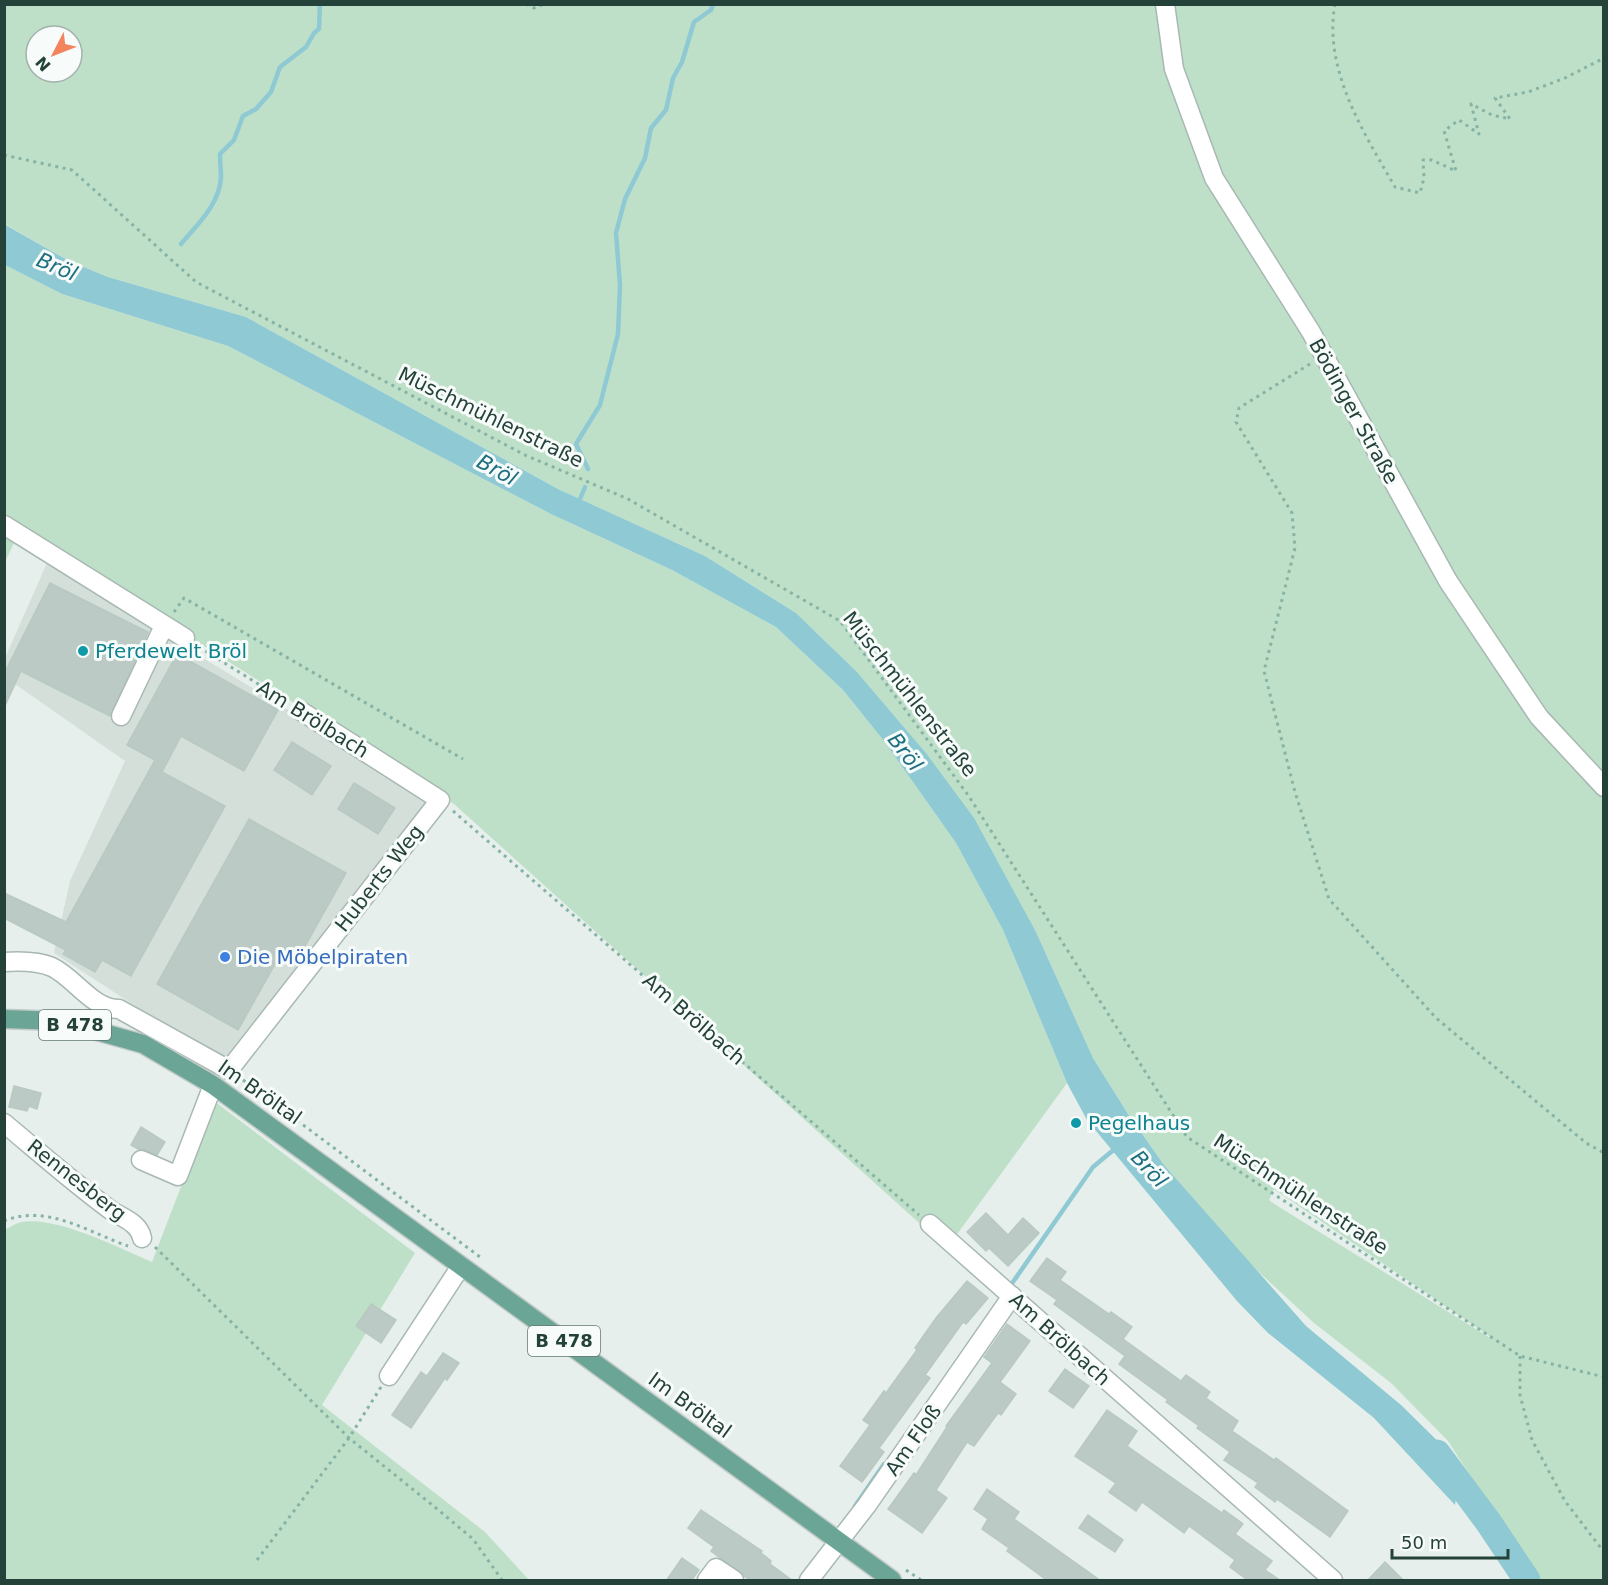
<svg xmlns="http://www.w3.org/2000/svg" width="1608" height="1585" font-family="'DejaVu Sans',sans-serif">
  <rect width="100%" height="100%" fill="#e6efeb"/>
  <!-- built -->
  <path fill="#d4dfda" d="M47,563L436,800L229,1067L54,953L70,881L125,761L5,677V658Z"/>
  <!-- green -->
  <g fill="#bfe0c8" fill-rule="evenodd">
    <path d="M4,5H1603V1580H1537L1448,1441L1391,1383L1314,1323L1248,1262L1164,1165L1128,1114L1093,1058L1036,932L926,753L857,672L796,613L705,556L558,489L246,317L108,277L69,261L5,224ZM36,36H72V72H36ZM1274,1189L1492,1338V1339L1276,1205L1269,1200Z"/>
    <path d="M5,265L62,294L228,346L551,514L672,570L776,627L843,690L884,741L956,843L1003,930L1067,1083L947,1248L454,804L20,530L5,562Z"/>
    <path d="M214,1101L415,1253L322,1405L485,1532L529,1580H5L4,1230C10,1227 16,1223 22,1222C57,1216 119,1248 152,1262Z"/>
  </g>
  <!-- water -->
  <path fill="#8ec9d4" d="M4,224L69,261L108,277L246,317L558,489L705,556L796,613L857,672L926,753L974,818L1036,932L1093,1058L1128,1114L1164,1165L1306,1326L1401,1405L1461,1464L1455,1505L1374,1418L1268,1333L1237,1301L1087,1120L1067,1083L1003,930L956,843L884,741L843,690L776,627L672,570L551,514L228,346L62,294L5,265Z"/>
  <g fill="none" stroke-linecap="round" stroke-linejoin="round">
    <!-- stream -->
    <g stroke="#8ec9d4" stroke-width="4.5">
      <path d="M181,244C197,225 219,205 221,178C221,170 220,162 220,154L234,140L243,116L256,109L271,92L280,67L306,47L314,33L319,29L320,4"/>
      <path d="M588,469L576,444L600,405L618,334L620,285L616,233L625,199L645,158L651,128L666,110L673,78L682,62L694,22L711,10L713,4"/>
      <path d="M578,504L585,487"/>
      <path d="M1013,1282L1093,1167L1117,1147"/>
      <path d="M855,1506L884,1464"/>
    </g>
    <!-- river -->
    <path stroke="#8ec9d4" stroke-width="27" d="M1437,1453L1489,1523L1527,1580"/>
  </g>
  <!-- building -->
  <g fill="#bbcac4" stroke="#b8c9c2" stroke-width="1.5">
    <path d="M50,583L148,632L110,716L21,671L4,708V674Z"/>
    <path d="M177,654L278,710L244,771L181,736L162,772L225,806L131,976L102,960L95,972L63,954L66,950L4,918V893L66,922L155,760L127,745Z"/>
    <path d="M292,742L331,766L312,795L274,770Z"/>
    <path d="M354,783L395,808L378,834L338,809Z"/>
    <path d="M249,819L346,873L294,966L279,957L238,1030L157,984Z"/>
    <path d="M14,1086L41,1093L37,1109L29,1106L27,1111L9,1107Z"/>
    <path d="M141,1127L165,1142L157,1155L145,1150L138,1149L131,1145Z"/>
    <path d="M986,1213L1008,1235L1023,1218L1039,1233L1008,1266L989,1248L986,1251L967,1232Z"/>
    <path d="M1047,1258L1066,1272L1060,1280L1109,1314L1111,1312L1132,1327L1123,1339L1181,1381L1186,1375L1210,1392L1206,1398L1238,1421L1232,1431L1274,1460L1276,1458L1348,1511L1330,1537L1277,1499L1275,1502L1255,1487L1258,1483L1224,1460L1230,1452L1197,1428L1199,1426L1166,1402L1168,1400L1119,1364L1125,1356L1054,1304L1057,1300L1030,1281Z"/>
    <path d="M967,1281L988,1298L966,1324L963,1322L925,1375L930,1378L879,1448L884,1452L862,1482L840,1466L870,1425L863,1420L884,1391L886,1393L917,1350L915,1348L936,1318Z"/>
    <path d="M371,1304L396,1320L381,1343L356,1326Z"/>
    <path d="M1007,1324L1030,1341L1000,1382L1016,1394L1001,1415L998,1413L974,1446L967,1442L936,1490L947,1498L922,1533L888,1509L914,1473L916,1475L947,1427L946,1426L992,1363L984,1357Z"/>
    <path d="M443,1353L459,1363L447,1380L445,1378L411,1428L392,1415L421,1372L427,1376Z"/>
    <path d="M1065,1369L1089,1386L1073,1408L1049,1391Z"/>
    <path d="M1107,1410L1137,1431L1127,1446L1222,1513L1224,1510L1243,1524L1235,1534L1272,1561L1265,1570L1281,1581H1249L1230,1567L1235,1560L1189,1526L1184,1533L1142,1502L1136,1511L1109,1492L1116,1483L1075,1456Z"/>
    <path d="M987,1489L1019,1512L1014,1519L1101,1581H1048L1007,1551L1009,1548L982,1529L988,1519L974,1509Z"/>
    <path d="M701,1510L762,1551L761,1553L771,1561L770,1564L793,1581H751L711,1551L714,1547L688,1528Z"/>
    <path d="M1088,1515L1123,1540L1115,1552L1079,1528Z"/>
    <path d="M682,1558L699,1570L691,1581H666Z"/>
    <path d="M1385,1562L1404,1581H1367Z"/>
  </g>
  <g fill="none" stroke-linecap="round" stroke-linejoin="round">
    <!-- minor casing -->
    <g stroke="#a8b8b2" stroke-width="21">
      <g id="minor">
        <path d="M1165,4L1174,69L1214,178L1311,332L1448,581L1539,717L1604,787"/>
        <path d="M4,525L185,638"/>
        <path d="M121,716L164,626"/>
        <path d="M4,962C19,961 38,961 52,967C75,978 92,1009 119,1009L229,1070L440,800L301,711"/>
        <path d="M4,1123C40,1153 75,1184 112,1211C123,1218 139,1223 142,1238"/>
        <path d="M141,1160L178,1176L213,1085"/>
        <path d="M930,1224L1333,1580"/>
        <path d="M389,1376L461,1266"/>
        <path d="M707,1580L716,1568L734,1580"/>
        <path d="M809,1580L867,1505L1012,1296"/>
      </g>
    </g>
    <!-- major casing -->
    <g stroke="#c2cac8" stroke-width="21">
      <path id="major" d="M4,1019L61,1021L143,1044L213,1085L892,1580"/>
    </g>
    <!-- path -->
    <g stroke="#86b3a5" stroke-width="3" stroke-dasharray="3 4.5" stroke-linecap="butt">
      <path d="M526,4L534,8L544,4"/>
      <path d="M1335,4C1323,70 1364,133 1395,187L1420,193L1424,178L1423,160H1432L1456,171L1444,131L1459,120L1479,134L1471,104L1492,115L1510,119L1495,98L1528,92L1565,78L1604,58"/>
      <path d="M4,155L72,170L196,282L525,455L628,499L840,621L968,795L1187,1137L1520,1356L1604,1377"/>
      <path d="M1310,364L1239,408L1236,422L1292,513L1295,548L1264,671L1295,792L1329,899L1436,1018L1586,1143L1604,1153"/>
      <path d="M174,612L184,598L463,759"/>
      <path d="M199,647L287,702"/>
      <path d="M453,811L919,1215"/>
      <path d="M243,1080L480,1257"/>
      <path d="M4,1221C46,1203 90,1233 128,1246"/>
      <path d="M155,1247L349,1438L436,1508L473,1539L502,1580"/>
      <path d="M1520,1356V1395L1532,1440L1565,1501L1604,1552"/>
      <path d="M257,1560L349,1438L381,1387"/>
      <path d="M906,1570L921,1580"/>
    </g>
    <!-- minor -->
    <use href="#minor" stroke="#fff" stroke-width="18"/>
    <!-- major -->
    <use href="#major" stroke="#6aa596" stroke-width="18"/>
  </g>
  <!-- markers -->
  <g fill="#0f9aa8" stroke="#f7fbf9" stroke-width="2">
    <circle cx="83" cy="651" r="6"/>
    <circle cx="1076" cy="1123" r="6"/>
  </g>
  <circle fill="#3f7fe0" stroke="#f7fbf9" stroke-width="2" cx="225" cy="957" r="6"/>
  <g text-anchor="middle" stroke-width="6" stroke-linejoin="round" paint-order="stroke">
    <!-- shield labels -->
    <g fill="#f7fbf9" stroke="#637a73" stroke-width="1.5">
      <rect x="39" y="1010" width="72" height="30" rx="4.5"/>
      <rect x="528" y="1326" width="72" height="30" rx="4.5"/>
    </g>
    <g font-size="18" font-weight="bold" fill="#24423a">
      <text x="75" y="1031">B 478</text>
      <text x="564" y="1347">B 478</text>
    </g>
    <!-- street labels -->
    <g font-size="20" fill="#24423a" stroke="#f7fbf9">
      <text transform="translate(1354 411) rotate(61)" y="7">Bödinger Straße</text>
      <text transform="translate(491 417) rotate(26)" y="7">Müschmühlenstraße</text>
      <text transform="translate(910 694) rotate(52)" y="7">Müschmühlenstraße</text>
      <text transform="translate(313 719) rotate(32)" y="7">Am Brölbach</text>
      <text transform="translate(379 878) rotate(-52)" y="7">Huberts Weg</text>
      <text transform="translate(694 1019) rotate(41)" y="7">Am Brölbach</text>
      <text transform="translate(260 1092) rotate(35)" y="7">Im Bröltal</text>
      <text transform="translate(77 1180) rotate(38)" y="7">Rennesberg</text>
      <text transform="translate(1301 1194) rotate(33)" y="7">Müschmühlenstraße</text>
      <text transform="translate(1060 1339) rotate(42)" y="7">Am Brölbach</text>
      <text transform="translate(690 1405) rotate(36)" y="7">Im Bröltal</text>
      <text transform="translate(913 1440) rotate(-55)" y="7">Am Floß</text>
    </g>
    <!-- culture labels -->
    <g font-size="20" fill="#0d838f" stroke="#f7fbf9" text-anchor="start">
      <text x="95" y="658">Pferdewelt Bröl</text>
      <text x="1088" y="1130">Pegelhaus</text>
    </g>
    <!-- shop labels -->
    <g font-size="20" fill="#366cbe" stroke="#f7fbf9" text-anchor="start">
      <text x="237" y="964">Die Möbelpiraten</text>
    </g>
    <!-- water labels -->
    <g font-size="21" font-style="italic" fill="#1c6f80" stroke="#f7fbf9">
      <text transform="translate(57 267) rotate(23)" y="7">Bröl</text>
      <text transform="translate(497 470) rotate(29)" y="7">Bröl</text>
      <text transform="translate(905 752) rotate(52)" y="7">Bröl</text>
      <text transform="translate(1149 1169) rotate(47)" y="7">Bröl</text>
    </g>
  </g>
  <!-- border -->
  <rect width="1608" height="1585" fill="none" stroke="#24423a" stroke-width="12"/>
  <!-- north arrow -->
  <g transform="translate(54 54) rotate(228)"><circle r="28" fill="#f7fbf9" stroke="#a3b1ad" stroke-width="1.5"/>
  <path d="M0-4.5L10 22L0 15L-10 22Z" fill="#f4845f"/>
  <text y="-9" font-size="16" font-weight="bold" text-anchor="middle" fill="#24423a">N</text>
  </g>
  <!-- scale -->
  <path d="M1392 1549v9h116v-9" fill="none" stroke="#24423a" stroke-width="3"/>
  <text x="1401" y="1549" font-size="18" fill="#24423a" stroke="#f7fbf9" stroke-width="4.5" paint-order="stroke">50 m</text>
</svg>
